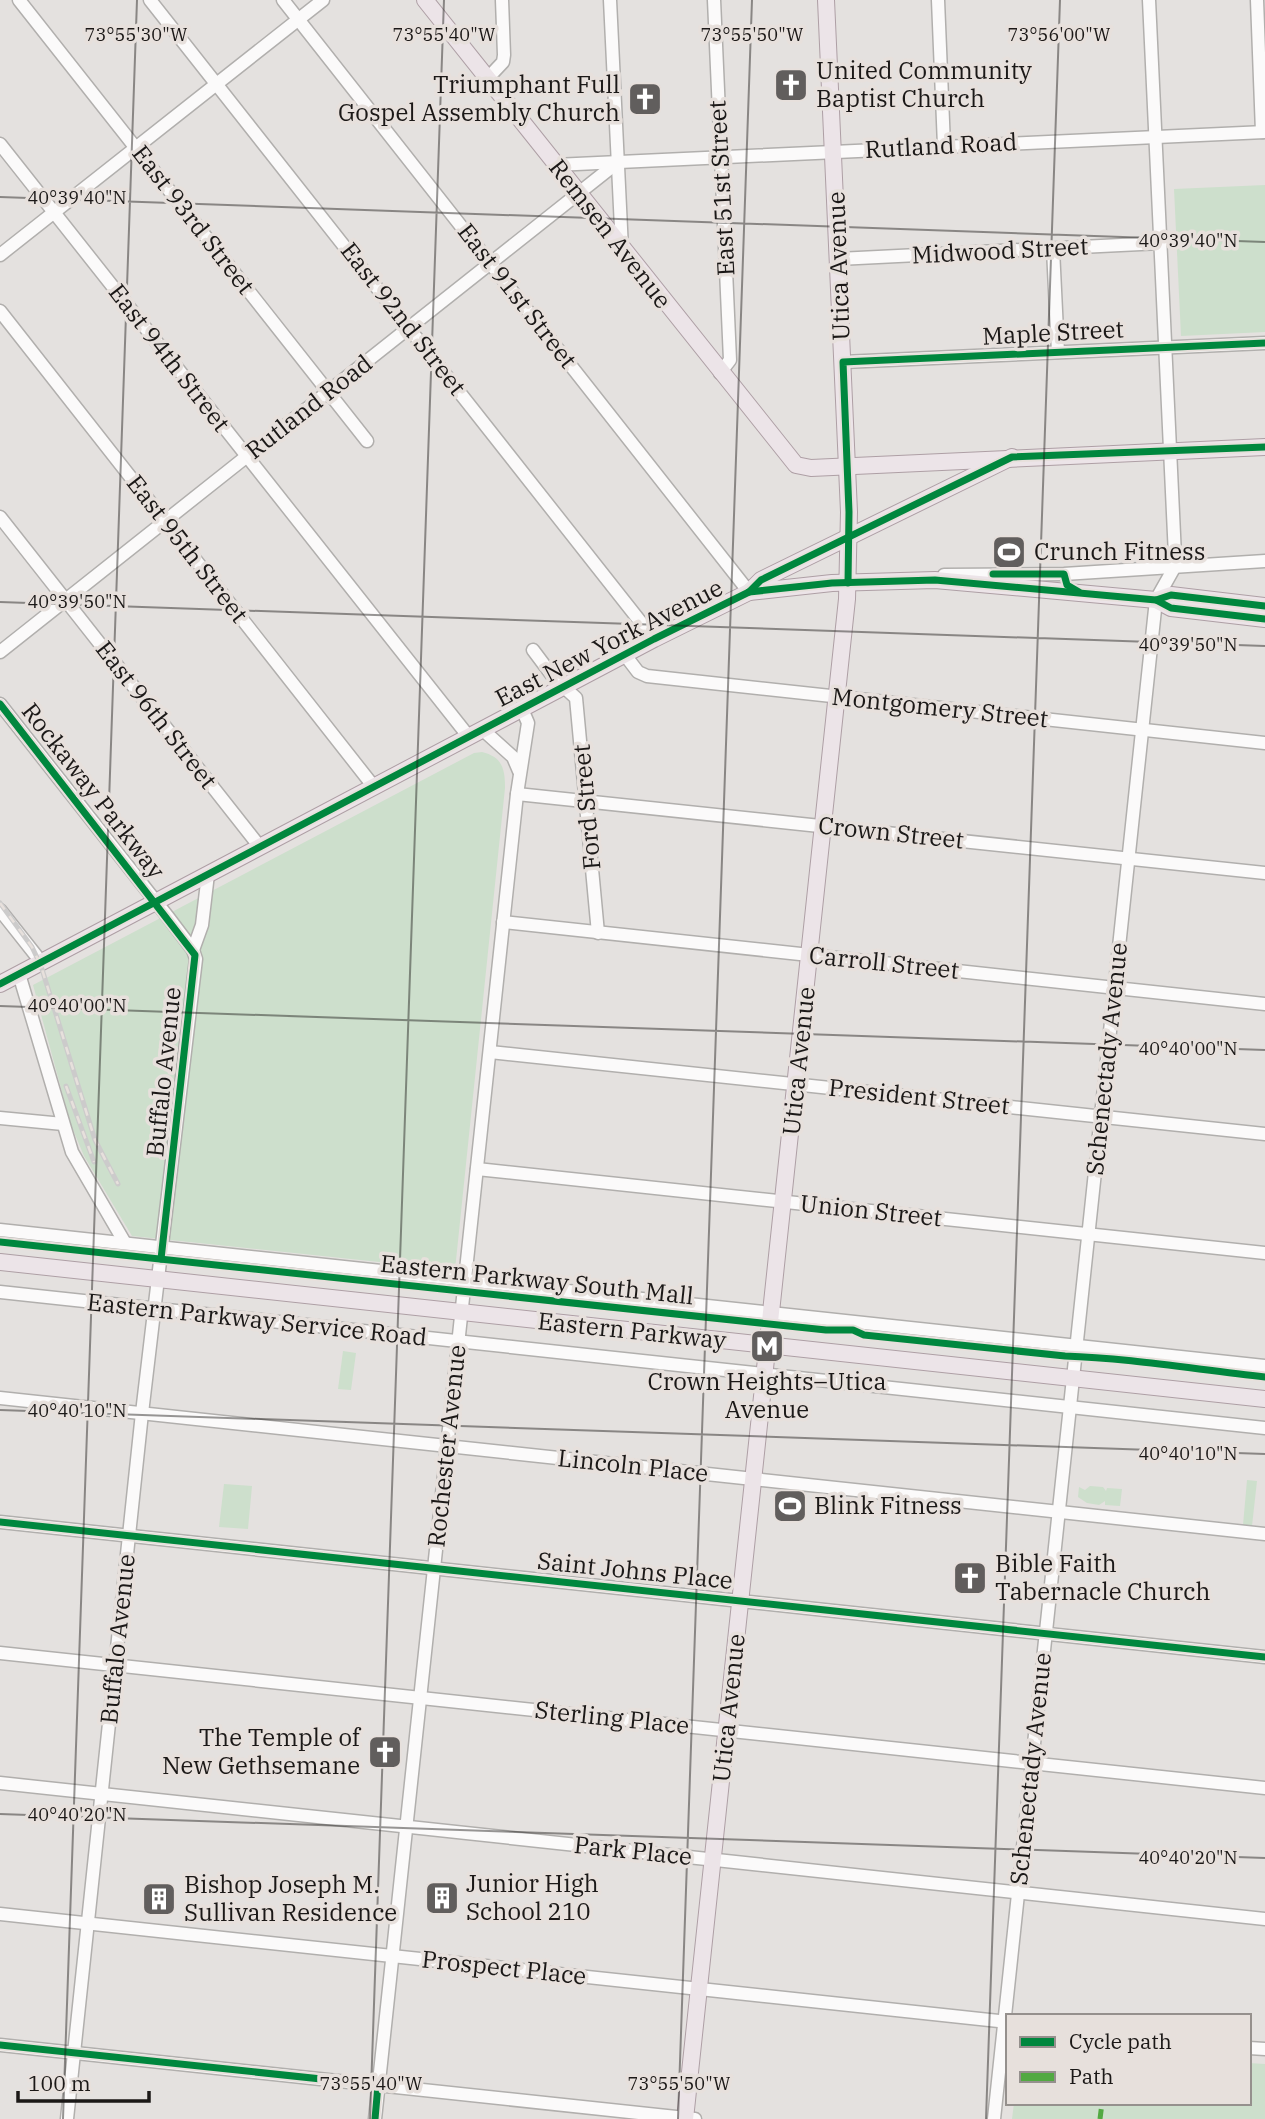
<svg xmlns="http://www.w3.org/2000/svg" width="1265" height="2119" font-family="'IBM Plex Serif',serif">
  <rect width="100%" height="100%" fill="#e4e1df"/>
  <!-- green -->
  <g fill="#cddfcc">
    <path d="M1265,185V332L1181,336L1174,189Z"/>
    <path d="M482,752C502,757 505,768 505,788L455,1270L132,1236L84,1156L71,1125L33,985L474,753Z"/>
    <path d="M343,1351L356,1353L351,1390L338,1389Z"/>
    <path d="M1247,1480L1257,1481L1252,1526L1243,1525Z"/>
    <path d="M224,1484L252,1486L248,1529L219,1527Z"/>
    <path d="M1090,1486L1103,1487L1106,1491L1107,1488L1122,1489L1120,1506L1105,1505V1501L1099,1505L1087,1503L1078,1497L1079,1487L1085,1490Z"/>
    <path d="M1249,2063L1265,2064V2119H1012L1014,2103H1249Z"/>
  </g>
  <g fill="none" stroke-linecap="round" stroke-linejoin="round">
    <!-- minor casing -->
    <g stroke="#b1afad" stroke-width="15">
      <g id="minor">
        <path d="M19,0L367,441"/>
        <path d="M150,0L654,639"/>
        <path d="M283,0L749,592"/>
        <path d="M610,0L622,249"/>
        <path d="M714,0L730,360L720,373"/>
        <path d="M938,0L944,146"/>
        <path d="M1257,0L1262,132"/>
        <path d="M487,79L503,62L504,55L502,0"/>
        <path d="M0,144L469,737"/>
        <path d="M555,165L1265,132"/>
        <path d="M1053,249L1058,352"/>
        <path d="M0,255L323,0"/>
        <path d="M838,259L1161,243"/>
        <path d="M0,311L374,787"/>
        <path d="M843,362L1265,343"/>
        <path d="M0,517L260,847"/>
        <path d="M944,575L1064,574L1265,561"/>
        <path d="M533,650L554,678L576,698L598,933"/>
        <path d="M0,652L618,162"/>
        <path d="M625,655L638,672L647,676L1265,743"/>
        <path d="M0,704L168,917L193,950L196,959L142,1413L67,2119"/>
        <path d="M483,730L513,757L519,771"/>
        <path d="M517,794L1265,873"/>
        <path d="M0,910L42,963"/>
        <path d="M503,922L1265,1004"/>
        <path d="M193,950L202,925L208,874"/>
        <path d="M19,974L72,1152L125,1243"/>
        <path d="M490,1052L1265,1134"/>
        <path d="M0,1118L63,1124"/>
        <path d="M477,1169L1265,1253"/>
        <path d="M0,1230L1265,1366"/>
        <path d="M0,1292L1265,1428"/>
        <path d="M0,1398L1265,1534"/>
        <path d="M0,1522L1265,1657"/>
        <path d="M0,1653L1265,1788"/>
        <path d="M0,1783L1265,1919"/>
        <path d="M0,1914L1008,2022"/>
        <path d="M0,2045L695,2119"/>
        <path d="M1249,2048L1265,2049"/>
        <path d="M375,2119L517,794L528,723L522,709"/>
        <path d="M994,2119L1156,600L1174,568L1175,556L1149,0"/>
      </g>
    </g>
    <!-- major casing -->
    <g stroke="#ae9fa5" stroke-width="18">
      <g id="major">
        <path d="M425,0L796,465L811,468L1265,447"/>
        <path d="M749,592L832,583L935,580L1156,600L1171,608L1265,619"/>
        <path d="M1156,600L1171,595L1265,606"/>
        <path d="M0,984L654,639L749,592L761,580L1012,457"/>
        <path d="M0,1262L1265,1399"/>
        <path d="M685,2119L847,599L849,512L826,0"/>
      </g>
    </g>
    <!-- minor -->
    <use href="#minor" stroke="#fbfafa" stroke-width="12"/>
    <!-- major -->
    <use href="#major" stroke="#ece4e8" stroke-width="16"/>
    <!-- rail casing -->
    <g stroke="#cccbcb" stroke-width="5">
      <g id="rail">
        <path d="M0,903L32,947L41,966L95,1140L118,1184"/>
        <path d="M66,1086L94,1162"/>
      </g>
    </g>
    <!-- rail -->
    <use href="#rail" stroke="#e7e0dc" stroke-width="2.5" stroke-dasharray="8" stroke-linecap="butt"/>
    <!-- quiet -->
    <path stroke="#52a942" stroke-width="5" stroke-dasharray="10 5" stroke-linecap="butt" d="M1100,2119L1102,2103"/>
    <!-- cycleway casing -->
    <g stroke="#e7e0dc" stroke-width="11">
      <g id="cycleway">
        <path d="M993,574H1064L1067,585L1079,592"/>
        <path d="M848,583L849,512L843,362L1265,343"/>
        <path d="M749,592L832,583L935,580L1156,600L1171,608L1265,619"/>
        <path d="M1156,600L1171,595L1265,606"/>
        <path d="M0,704L195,955L161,1259"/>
        <path d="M0,984L654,639L749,592L761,580L1012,457L1265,447"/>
        <path d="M0,1242L826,1330H853L864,1335L1065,1356C1129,1358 1199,1370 1265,1377"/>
        <path d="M0,1522L1265,1657"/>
        <path d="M0,2045L378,2085L375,2119"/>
      </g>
    </g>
    <!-- cycleway -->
    <use href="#cycleway" stroke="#00873e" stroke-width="7"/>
  </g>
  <!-- ticks -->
  <path fill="none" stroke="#1b1817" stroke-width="2" stroke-opacity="0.45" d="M0,197L1265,242M0,602L1265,646M0,1006L1265,1050M0,1410L1265,1454M0,1814L1265,1858M63,2119L137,0M370,2119L444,0M678,2119L752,0M986,2119L1060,0"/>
  <!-- icons -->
  <defs>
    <g id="church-square" transform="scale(1.75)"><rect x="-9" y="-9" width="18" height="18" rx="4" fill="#615e5d" stroke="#e7e0dc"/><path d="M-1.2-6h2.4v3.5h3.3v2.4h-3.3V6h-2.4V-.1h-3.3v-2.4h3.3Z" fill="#fff"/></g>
    <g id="stadium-square" transform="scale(1.75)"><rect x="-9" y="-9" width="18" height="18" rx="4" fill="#615e5d" stroke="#e7e0dc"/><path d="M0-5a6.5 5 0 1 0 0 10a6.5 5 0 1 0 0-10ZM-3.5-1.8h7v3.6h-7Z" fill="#fff"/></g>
    <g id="metro-square" transform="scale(1.75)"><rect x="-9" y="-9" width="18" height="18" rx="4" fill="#615e5d" stroke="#e7e0dc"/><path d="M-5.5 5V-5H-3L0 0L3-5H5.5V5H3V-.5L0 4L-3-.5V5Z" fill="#fff"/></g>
    <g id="building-square" transform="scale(1.75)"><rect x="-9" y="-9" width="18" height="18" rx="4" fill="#615e5d" stroke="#e7e0dc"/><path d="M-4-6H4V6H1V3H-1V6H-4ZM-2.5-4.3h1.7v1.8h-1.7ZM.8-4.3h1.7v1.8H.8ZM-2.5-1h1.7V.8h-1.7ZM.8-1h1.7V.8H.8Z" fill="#fff"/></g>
  </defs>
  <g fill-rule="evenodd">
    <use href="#church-square" x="791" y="85"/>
    <use href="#church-square" x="645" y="99"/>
    <use href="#stadium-square" x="1009" y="552"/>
    <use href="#metro-square" x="767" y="1346"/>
    <use href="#stadium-square" x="790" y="1506"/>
    <use href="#church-square" x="970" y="1578"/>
    <use href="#church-square" x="385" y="1752"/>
    <use href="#building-square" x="442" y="1898"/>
    <use href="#building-square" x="159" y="1899"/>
  </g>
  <g text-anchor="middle" stroke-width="7" stroke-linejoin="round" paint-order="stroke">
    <!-- poi labels -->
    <g font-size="24" fill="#1b1817" stroke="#e7e0dc" text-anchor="start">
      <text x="816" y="79">United Community<tspan x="816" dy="28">Baptist Church</tspan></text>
      <text x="620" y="93" text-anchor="end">Triumphant Full<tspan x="620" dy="28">Gospel Assembly Church</tspan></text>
      <text x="1034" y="560">Crunch Fitness</text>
      <text x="767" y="1390" text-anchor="middle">Crown Heights–Utica<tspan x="767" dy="28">Avenue</tspan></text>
      <text x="814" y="1514">Blink Fitness</text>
      <text x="995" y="1572">Bible Faith<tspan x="995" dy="28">Tabernacle Church</tspan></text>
      <text x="360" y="1746" text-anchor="end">The Temple of<tspan x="360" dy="28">New Gethsemane</tspan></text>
      <text x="466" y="1892">Junior High<tspan x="466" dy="28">School 210</tspan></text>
      <text x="184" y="1893">Bishop Joseph M.<tspan x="184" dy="28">Sullivan Residence</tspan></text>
    </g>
    <!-- street labels -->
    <g font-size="24" fill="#1b1817" stroke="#e7e0dc">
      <text transform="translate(941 146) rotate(-3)" y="8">Rutland Road</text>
      <text transform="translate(722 188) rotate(-93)" y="8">East 51st Street</text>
      <text transform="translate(193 220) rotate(52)" y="8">East 93rd Street</text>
      <text transform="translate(610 234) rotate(52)" y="8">Remsen Avenue</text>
      <text transform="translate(1000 251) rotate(-3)" y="8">Midwood Street</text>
      <text transform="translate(839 266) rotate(-92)" y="8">Utica Avenue</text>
      <text transform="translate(517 296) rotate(52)" y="8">East 91st Street</text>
      <text transform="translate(403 319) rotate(52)" y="8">East 92nd Street</text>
      <text transform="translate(1053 333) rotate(-3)" y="8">Maple Street</text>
      <text transform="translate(169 358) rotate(52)" y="8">East 94th Street</text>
      <text transform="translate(309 407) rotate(-38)" y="8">Rutland Road</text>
      <text transform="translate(187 549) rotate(52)" y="8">East 95th Street</text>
      <text transform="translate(609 643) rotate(-27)" y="8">East New York Avenue</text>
      <text transform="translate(940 708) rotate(6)" y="8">Montgomery Street</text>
      <text transform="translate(156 715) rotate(52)" y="8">East 96th Street</text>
      <text transform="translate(93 791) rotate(52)" y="8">Rockaway Parkway</text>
      <text transform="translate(587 807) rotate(-95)" y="8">Ford Street</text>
      <text transform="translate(891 833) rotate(6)" y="8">Crown Street</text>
      <text transform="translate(884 963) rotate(6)" y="8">Carroll Street</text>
      <text transform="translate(1107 1059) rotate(-84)" y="8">Schenectady Avenue</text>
      <text transform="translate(799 1061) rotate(-84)" y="8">Utica Avenue</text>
      <text transform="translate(164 1072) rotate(-84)" y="8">Buffalo Avenue</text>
      <text transform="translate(919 1097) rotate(6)" y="8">President Street</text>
      <text transform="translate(871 1211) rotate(6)" y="8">Union Street</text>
      <text transform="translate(537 1280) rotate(6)" y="8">Eastern Parkway South Mall</text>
      <text transform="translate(257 1320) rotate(6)" y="8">Eastern Parkway Service Road</text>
      <text transform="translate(632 1331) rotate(6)" y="8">Eastern Parkway</text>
      <text transform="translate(447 1446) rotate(-84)" y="8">Rochester Avenue</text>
      <text transform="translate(633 1466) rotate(6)" y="8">Lincoln Place</text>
      <text transform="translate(635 1571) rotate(6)" y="8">Saint Johns Place</text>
      <text transform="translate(118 1639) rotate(-84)" y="8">Buffalo Avenue</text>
      <text transform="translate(729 1708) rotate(-84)" y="8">Utica Avenue</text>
      <text transform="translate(612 1718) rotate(6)" y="8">Sterling Place</text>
      <text transform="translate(1031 1769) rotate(-84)" y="8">Schenectady Avenue</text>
      <text transform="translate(633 1851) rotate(6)" y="8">Park Place</text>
      <text transform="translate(504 1968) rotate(6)" y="8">Prospect Place</text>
    </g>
  </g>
  <g font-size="18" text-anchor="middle" fill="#1b1817" stroke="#e7e0dc" stroke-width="7" stroke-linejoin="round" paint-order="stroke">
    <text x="136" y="41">73°55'30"W</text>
    <text x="444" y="41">73°55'40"W</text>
    <text x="752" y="41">73°55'50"W</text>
    <text x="1059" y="41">73°56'00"W</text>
    <text x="77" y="204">40°39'40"N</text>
    <text x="1188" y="247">40°39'40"N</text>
    <text x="77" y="608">40°39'50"N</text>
    <text x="1188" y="651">40°39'50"N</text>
    <text x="77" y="1012">40°40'00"N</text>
    <text x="1188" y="1055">40°40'00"N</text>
    <text x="77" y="1417">40°40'10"N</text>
    <text x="1188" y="1460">40°40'10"N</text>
    <text x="77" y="1821">40°40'20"N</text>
    <text x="1188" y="1864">40°40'20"N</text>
    <text x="371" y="2090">73°55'40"W</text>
    <text x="679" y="2090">73°55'50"W</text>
  </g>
  <!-- legend -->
  <rect x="1006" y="2014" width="245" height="91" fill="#e7e0dc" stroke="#95908d" stroke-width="2"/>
  <rect x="1020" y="2037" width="35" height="10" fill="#00873e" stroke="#95908d" stroke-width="2"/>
  <text x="1069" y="2049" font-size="21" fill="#1b1817">Cycle path</text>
  <rect x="1020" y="2072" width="35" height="10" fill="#52a942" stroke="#95908d" stroke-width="2"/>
  <text x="1069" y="2084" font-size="21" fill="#1b1817">Path</text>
  <!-- scale -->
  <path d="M18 2091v10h131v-10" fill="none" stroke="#1b1817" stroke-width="3.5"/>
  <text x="28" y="2091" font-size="21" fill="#1b1817" stroke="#e7e0dc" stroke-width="5" paint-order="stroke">100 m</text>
</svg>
